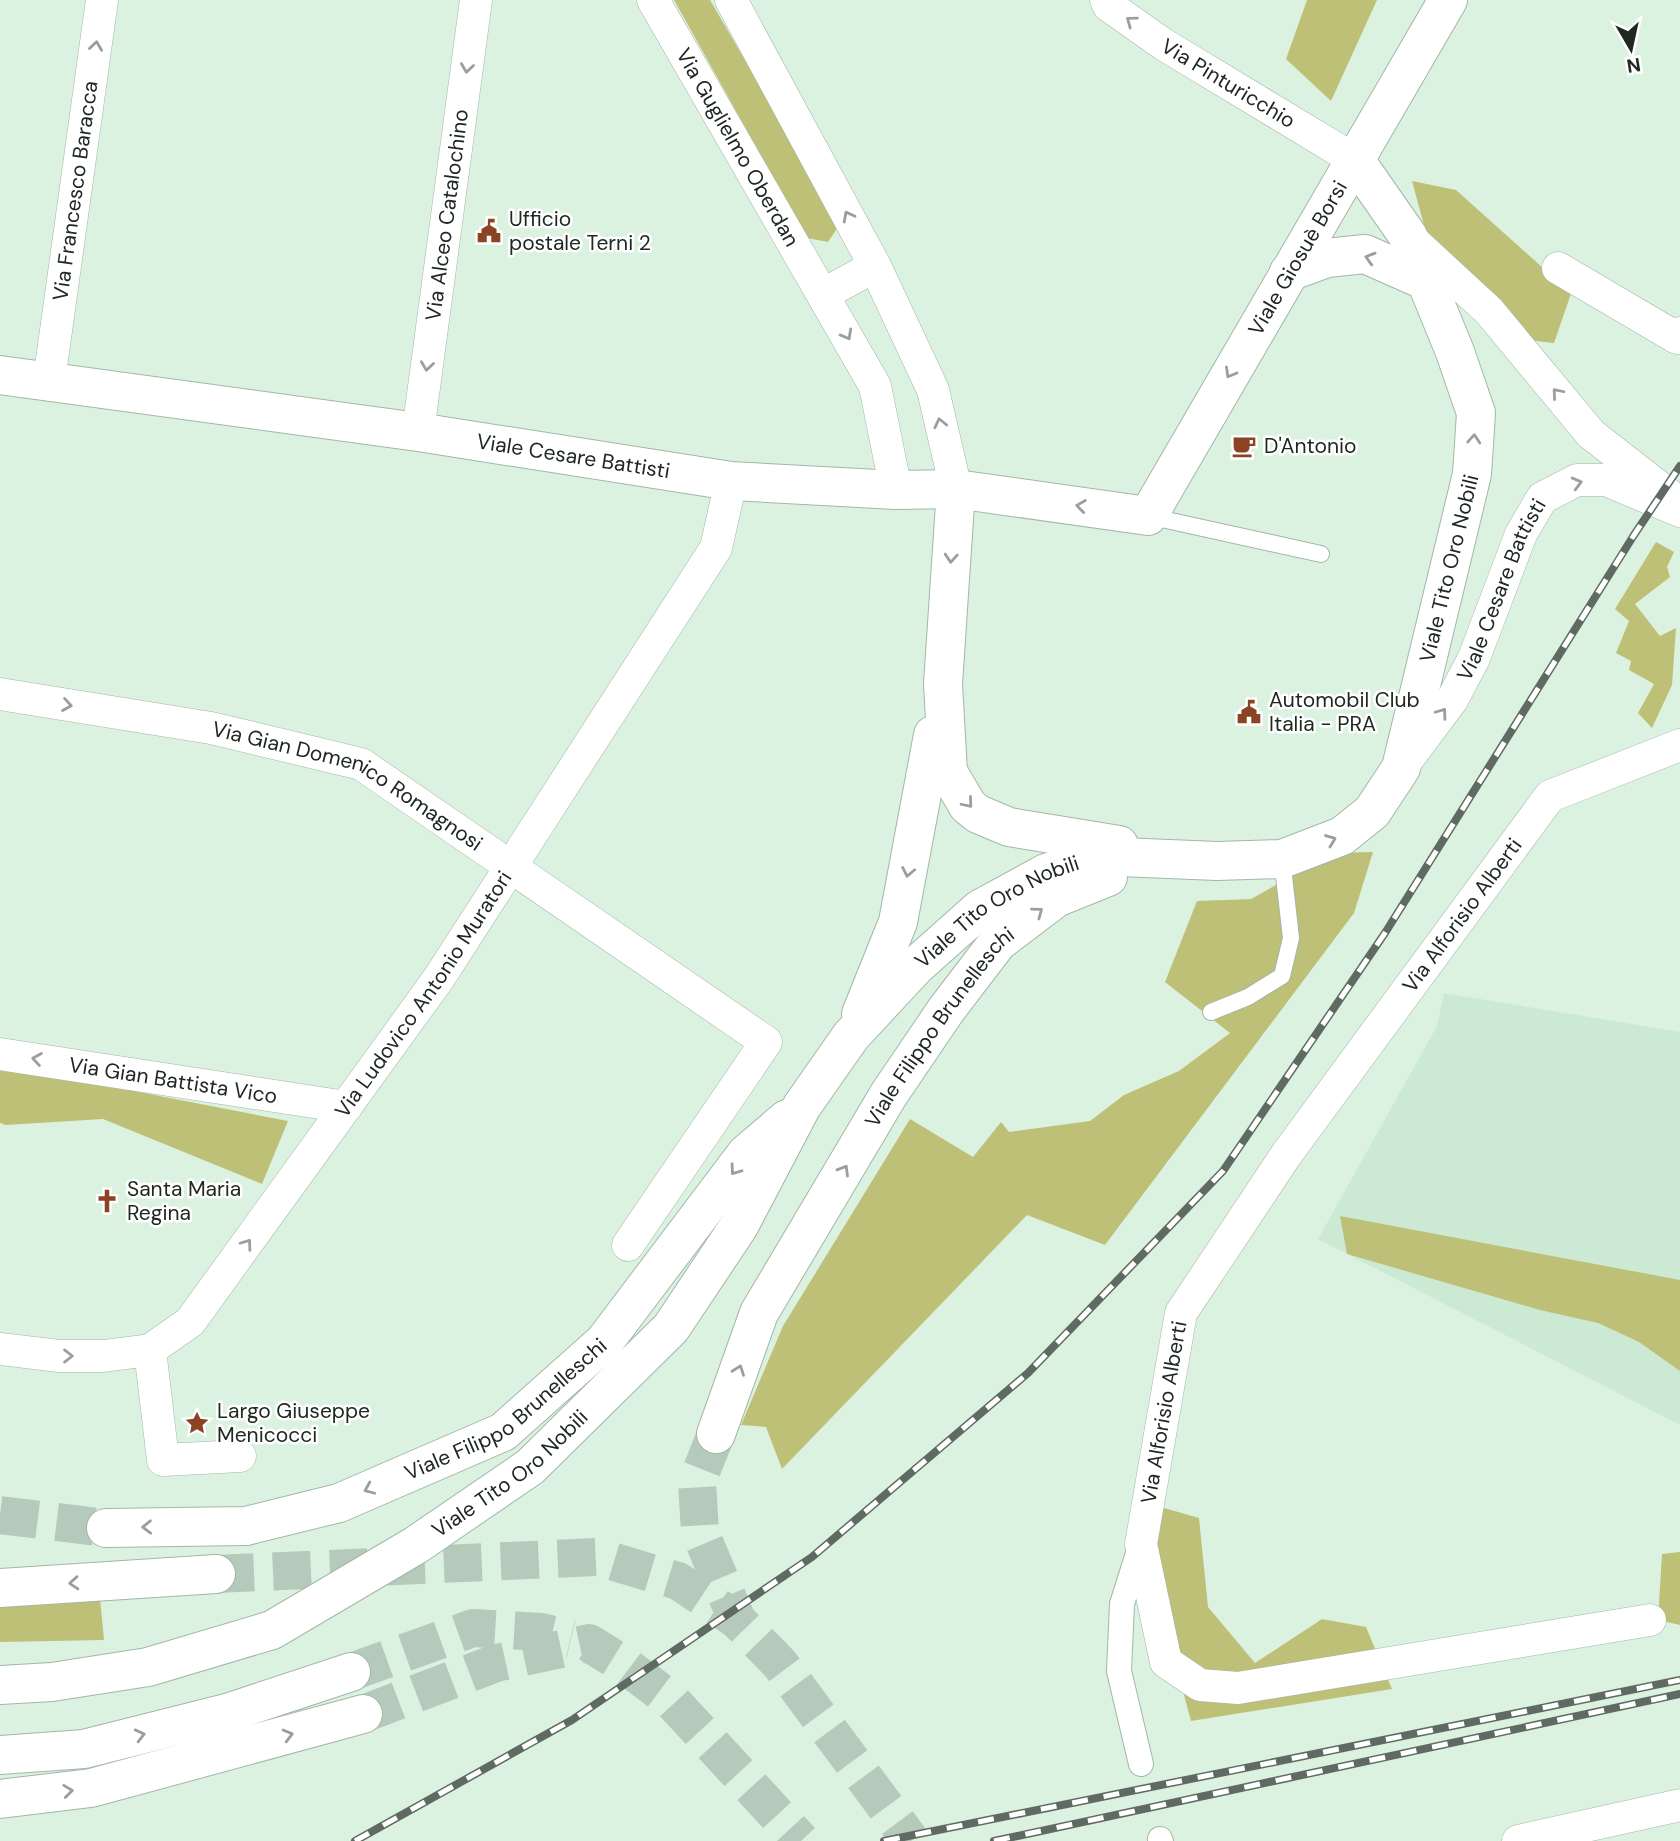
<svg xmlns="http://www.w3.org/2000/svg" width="1680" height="1841" font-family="'DM Sans',sans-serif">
  <rect width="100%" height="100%" fill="#dcf2e1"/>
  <!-- built -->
  <path fill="#ccead3" d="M1444,993L1680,1032V1425L1318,1239L1437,1026Z"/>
  <!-- green -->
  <g fill="#bfc078">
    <path d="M674,0H710L840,224L828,242L807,238Z"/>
    <path d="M1307,0H1377L1331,101L1286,59Z"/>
    <path d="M1412,181L1456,190L1542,267L1575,282L1554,343L1501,337L1431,251Z"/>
    <path d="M1656,542L1674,552L1667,567L1670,577L1635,604L1660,636L1676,628L1672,685L1652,728L1638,713L1654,684L1629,670L1631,661L1616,653L1629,621L1615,609Z"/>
    <path d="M1373,852L1354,913L1105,1245L1027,1215L782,1469L766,1427L741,1425L783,1326L910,1119L973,1157L1001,1122L1009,1132L1090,1121L1124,1095L1179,1071L1230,1033L1165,982L1197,901L1251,899L1333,853Z"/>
    <path d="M0,1065L288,1121L262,1184L103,1119L6,1125L0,1123Z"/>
    <path d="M1340,1216L1680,1280V1371L1639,1342L1598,1323L1540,1310L1347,1254Z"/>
    <path d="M1147,1503L1199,1518L1208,1607L1255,1663L1322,1619L1366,1627L1392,1689L1191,1721L1166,1628Z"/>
    <path d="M1680,1552V1625L1658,1620L1662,1554Z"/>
    <path d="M100,1598L104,1640L0,1642V1599Z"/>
  </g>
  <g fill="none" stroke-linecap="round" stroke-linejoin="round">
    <!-- tertiary-tunnel -->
    <g stroke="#b6cabb" stroke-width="38" stroke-dasharray="38 19" stroke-linecap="butt">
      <path d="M716,1434L697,1482L700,1532L737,1620L780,1664L911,1841"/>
      <path d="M0,1515L106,1528"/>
      <path d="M216,1574L598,1557L678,1581L737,1620"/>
      <path d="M351,1672L473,1628L541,1632L571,1639"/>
      <path d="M363,1714L496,1663L589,1643L626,1666L671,1700L801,1841"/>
    </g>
    <!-- service casing -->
    <g stroke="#a2b7a7" stroke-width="18">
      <g id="service">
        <path d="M1148,516L1321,554"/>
        <path d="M1211,1012L1248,997L1282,976L1291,938L1282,859"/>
      </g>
    </g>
    <!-- pedestrian casing -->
    <g stroke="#a2b7a7" stroke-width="26">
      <g id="pedestrian">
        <path d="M1141,1764L1119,1671L1122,1604L1141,1544"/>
        <path d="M1160,1839L1161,1841"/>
      </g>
    </g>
    <!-- minor casing -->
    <g stroke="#a2b7a7" stroke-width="33">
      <g id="minor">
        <path id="s1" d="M653,0L875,386L896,490"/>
        <path d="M731,0L875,266L933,390L956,489"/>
        <path id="s2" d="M1106,0L1109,6L1163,44L1355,160"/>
        <path d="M1410,238L1489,311L1591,434L1668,494"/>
        <path d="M1558,268L1677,338L1680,333"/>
        <path d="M824,294L875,266"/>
        <path id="s3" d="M49,381L102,0"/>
        <path id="s4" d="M418,432L476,0"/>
        <path id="s5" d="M0,694L211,728L361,764L766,1042L628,1245"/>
        <path id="s6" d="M1404,764L1452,700L1474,658L1521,534L1542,498L1577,480H1606L1680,511"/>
        <path id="s7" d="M0,1054L346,1107"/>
        <path id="s8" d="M0,1349L59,1356H104L150,1350L190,1322L439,978L716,548L731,481"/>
        <path d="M150,1350L163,1460L240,1456"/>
        <path id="s9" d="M1650,1620L1238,1688L1200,1685L1166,1662L1141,1544L1181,1313L1286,1155L1550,796L1680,745"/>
        <path d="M1518,1841L1680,1805"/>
      </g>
    </g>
    <!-- tertiary casing -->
    <g stroke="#a2b7a7" stroke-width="40">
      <g id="tertiary">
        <path d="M1355,160L1408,236L1426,281"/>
        <path id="s10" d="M0,375L418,432L731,481L896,490L956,489L1148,516L1448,0"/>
        <path d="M956,489L943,684L948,772L968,806L978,814L1009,827L1119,845"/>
        <path d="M861,1014L898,922L933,735"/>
        <path id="s11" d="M716,1434L759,1313L889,1094L946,1010L998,942L1056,898L1108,877"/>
        <path id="s12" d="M106,1528L246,1526L339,1503L503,1432L604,1342L746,1154L787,1119"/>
        <path d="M0,1588L216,1574"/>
        <path id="s13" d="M0,1685L52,1682L148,1667L272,1630L416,1545L530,1467L671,1328L739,1226L802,1106L851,1036L916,966L980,909L1046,873L1082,861L1121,857L1217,861L1282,859L1342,836L1372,812L1401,768L1472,474L1476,413L1455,352L1426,281L1365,254L1327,258L1289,272"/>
        <path d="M0,1755L84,1749L227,1713L351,1672"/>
        <path d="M0,1799L91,1788L363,1714"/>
      </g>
    </g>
    <!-- service -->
    <use href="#service" stroke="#fff" stroke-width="16"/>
    <!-- pedestrian -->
    <use href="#pedestrian" stroke="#fff" stroke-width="24"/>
    <!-- minor -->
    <use href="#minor" stroke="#fff" stroke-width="32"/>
    <!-- tertiary -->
    <use href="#tertiary" stroke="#fff" stroke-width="38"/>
    <!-- rail casing -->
    <g stroke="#5f6b62" stroke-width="8">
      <g id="rail">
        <path d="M355,1841L572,1720L812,1557L1028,1373L1223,1171L1385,933L1634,535L1680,466"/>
        <path d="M884,1841L1680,1680"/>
        <path d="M994,1841L1680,1694"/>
      </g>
    </g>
    <!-- rail -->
    <use href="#rail" stroke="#fff" stroke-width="5" stroke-dasharray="16" stroke-linecap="butt"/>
  </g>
  <!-- one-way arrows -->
  <defs><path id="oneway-chevron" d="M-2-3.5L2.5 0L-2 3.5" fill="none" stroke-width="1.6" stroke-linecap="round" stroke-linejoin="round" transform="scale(1.75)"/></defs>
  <g stroke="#9b9e9c">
    <use href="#oneway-chevron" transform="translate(1131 21) rotate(-144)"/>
    <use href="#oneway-chevron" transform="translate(96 46) rotate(-82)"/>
    <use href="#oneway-chevron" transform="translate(467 68) rotate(98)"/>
    <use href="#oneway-chevron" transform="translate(848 216) rotate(-118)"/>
    <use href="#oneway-chevron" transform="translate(1370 258) rotate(-164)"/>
    <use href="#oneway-chevron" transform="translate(847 335) rotate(61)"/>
    <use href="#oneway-chevron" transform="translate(427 366) rotate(98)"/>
    <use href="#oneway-chevron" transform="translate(1230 373) rotate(120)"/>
    <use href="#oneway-chevron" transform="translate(1557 393) rotate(-130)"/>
    <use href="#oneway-chevron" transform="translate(940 423) rotate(-103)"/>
    <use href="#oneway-chevron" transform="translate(1474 439) rotate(-86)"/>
    <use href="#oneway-chevron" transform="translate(1577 483) rotate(-15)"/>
    <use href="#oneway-chevron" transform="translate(1081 506) rotate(-172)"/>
    <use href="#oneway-chevron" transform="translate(951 558) rotate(94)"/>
    <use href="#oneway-chevron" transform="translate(67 705) rotate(9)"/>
    <use href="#oneway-chevron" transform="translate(1442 713) rotate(-54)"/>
    <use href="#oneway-chevron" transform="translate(968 803) rotate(50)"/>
    <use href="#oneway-chevron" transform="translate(1331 840) rotate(-21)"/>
    <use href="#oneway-chevron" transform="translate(908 872) rotate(101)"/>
    <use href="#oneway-chevron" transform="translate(1038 912) rotate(-37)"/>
    <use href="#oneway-chevron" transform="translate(37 1059) rotate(-171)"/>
    <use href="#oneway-chevron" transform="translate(735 1170) rotate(126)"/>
    <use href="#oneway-chevron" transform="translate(844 1170) rotate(-59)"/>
    <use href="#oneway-chevron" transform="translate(247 1244) rotate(-54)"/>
    <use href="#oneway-chevron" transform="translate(68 1356)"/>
    <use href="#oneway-chevron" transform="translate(739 1370) rotate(-70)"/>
    <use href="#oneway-chevron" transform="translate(369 1489) rotate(157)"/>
    <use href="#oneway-chevron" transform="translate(147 1527) rotate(179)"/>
    <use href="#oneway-chevron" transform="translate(74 1583) rotate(176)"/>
    <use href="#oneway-chevron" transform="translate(140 1735) rotate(-14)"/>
    <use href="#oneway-chevron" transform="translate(288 1735) rotate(-15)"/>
    <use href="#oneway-chevron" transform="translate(68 1791) rotate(-7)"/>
  </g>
  <!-- icons -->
  <defs>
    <g id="civic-bare" transform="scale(1.89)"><path d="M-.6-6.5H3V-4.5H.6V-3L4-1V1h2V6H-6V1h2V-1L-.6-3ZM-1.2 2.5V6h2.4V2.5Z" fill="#8c4324" stroke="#fff" stroke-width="2.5" paint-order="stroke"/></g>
    <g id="cafe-bare" transform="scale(1.89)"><path d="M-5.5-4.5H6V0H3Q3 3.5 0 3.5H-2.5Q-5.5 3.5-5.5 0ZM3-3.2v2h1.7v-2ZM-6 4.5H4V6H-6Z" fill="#8c4324" stroke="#fff" stroke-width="2.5" paint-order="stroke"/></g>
    <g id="church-bare" transform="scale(1.89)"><path d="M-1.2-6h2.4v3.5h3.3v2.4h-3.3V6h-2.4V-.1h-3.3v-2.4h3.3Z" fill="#8c4324" stroke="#fff" stroke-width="2.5" paint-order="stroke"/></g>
    <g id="sight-bare" transform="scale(1.89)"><path d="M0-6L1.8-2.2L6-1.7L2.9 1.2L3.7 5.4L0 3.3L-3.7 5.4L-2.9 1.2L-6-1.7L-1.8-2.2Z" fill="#8c4324" stroke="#fff" stroke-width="2.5" paint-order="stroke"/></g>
  </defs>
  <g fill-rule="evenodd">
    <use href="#civic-bare" x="489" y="231"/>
    <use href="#cafe-bare" x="1244" y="446"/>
    <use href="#civic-bare" x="1249" y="712"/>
    <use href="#church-bare" x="107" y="1201"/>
    <use href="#sight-bare" x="197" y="1423"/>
  </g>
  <g text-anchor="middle" stroke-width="5" stroke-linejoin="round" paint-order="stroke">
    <!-- street labels -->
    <g font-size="21" fill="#202822" stroke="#fff">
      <text dy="7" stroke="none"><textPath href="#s2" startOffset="149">Via Pinturicchio</textPath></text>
      <text dy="7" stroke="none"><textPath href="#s1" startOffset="170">Via Guglielmo Oberdan</textPath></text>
      <text dy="7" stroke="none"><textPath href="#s3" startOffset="192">Via Francesco Baracca</textPath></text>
      <text dy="7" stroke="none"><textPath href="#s4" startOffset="219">Via Alceo Catalochino</textPath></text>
      <text dy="7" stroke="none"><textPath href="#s10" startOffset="1456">Viale Giosuè Borsi</textPath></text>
      <text dy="7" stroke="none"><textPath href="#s10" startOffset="579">Viale Cesare Battisti</textPath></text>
      <text dy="7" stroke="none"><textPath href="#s13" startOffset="1981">Viale Tito Oro Nobili</textPath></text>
      <text dy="7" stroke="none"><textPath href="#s6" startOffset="201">Viale Cesare Battisti</textPath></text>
      <text dy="7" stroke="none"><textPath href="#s5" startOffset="364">Via Gian Domenico Romagnosi</textPath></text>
      <text dy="7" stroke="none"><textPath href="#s13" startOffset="1320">Viale Tito Oro Nobili</textPath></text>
      <text dy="7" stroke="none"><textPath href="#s9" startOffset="1339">Via Alforisio Alberti</textPath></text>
      <text dy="7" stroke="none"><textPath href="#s8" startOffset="602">Via Ludovico Antonio Muratori</textPath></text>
      <text dy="7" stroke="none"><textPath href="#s11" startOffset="467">Viale Filippo Brunelleschi</textPath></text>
      <text dy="7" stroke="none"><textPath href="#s7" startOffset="175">Via Gian Battista Vico</textPath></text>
      <text dy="7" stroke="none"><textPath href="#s12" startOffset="429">Viale Filippo Brunelleschi</textPath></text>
      <text dy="7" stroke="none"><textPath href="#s9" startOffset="751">Via Alforisio Alberti</textPath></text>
      <text dy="7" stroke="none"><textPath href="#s13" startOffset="564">Viale Tito Oro Nobili</textPath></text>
    </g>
    <!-- poi labels -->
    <g font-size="21" fill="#202822" stroke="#fff" text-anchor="start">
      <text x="509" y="226">Ufficio<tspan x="509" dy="24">postale Terni 2</tspan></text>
      <text x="1264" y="453">D'Antonio</text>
      <text x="1269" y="707">Automobil Club<tspan x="1269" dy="24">Italia - PRA</tspan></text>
      <text x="127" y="1196">Santa Maria<tspan x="127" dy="24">Regina</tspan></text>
      <text x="217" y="1418">Largo Giuseppe<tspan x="217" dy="24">Menicocci</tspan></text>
    </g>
  </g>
  <!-- north arrow -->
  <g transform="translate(1631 49) rotate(171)" stroke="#ffffff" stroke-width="5" paint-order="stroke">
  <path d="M0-5L12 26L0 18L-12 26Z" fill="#202822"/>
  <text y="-10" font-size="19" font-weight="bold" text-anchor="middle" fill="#202822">N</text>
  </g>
</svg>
